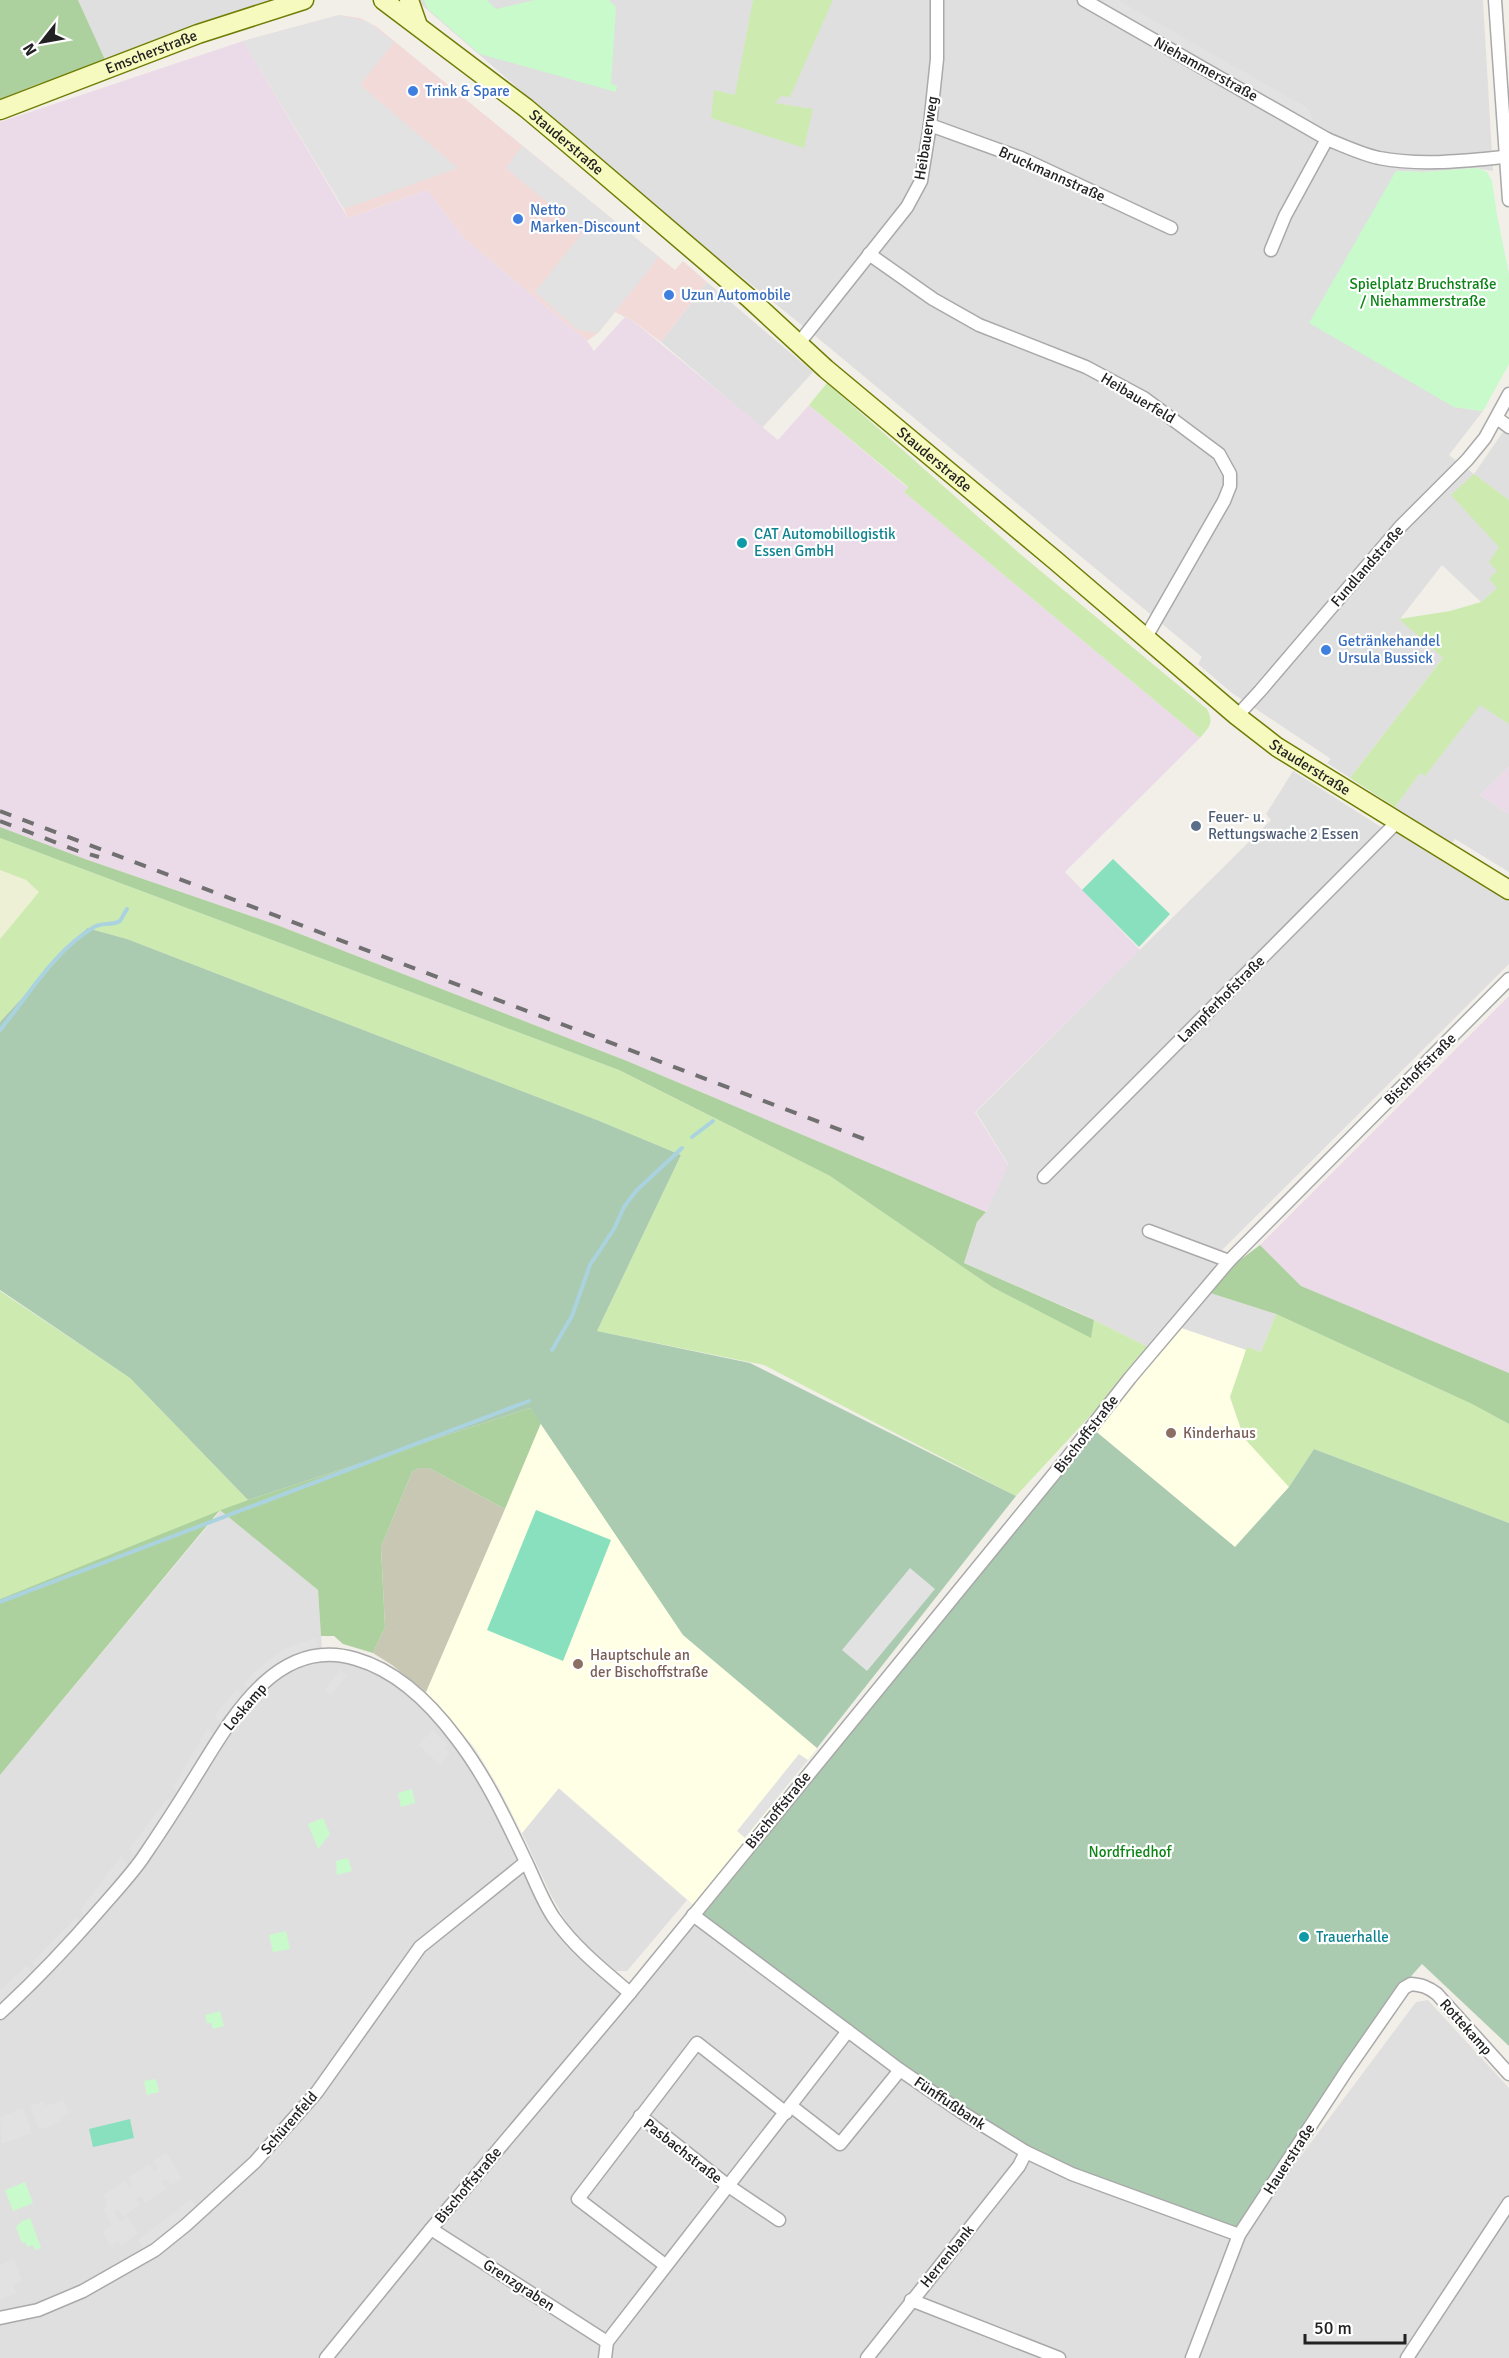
<svg xmlns="http://www.w3.org/2000/svg" width="1509" height="2358" font-family="Signika,sans-serif">
<style>
.residential{fill:#e0dfdf}
.commercial{fill:#f2dad9}
.industrial{fill:#ebdbe8}
.education{fill:#ffffe5}
.construction{fill:#c7c7b4}
.farmland{fill:#eef0d5}
.grass{fill:#cdebb0}
.forest{fill:#add19e}
.cemetery{fill:#aacbaf}
.park{fill:#c8facc}
.pitch{fill:#88e0be}
.parking{fill:#e2e2e2}
.lines{fill:none;stroke-linecap:round;stroke-linejoin:round}
.stream{stroke:#aad3df;stroke-width:4}
.street-casing{stroke:#a9a9a9;stroke-width:15}
.secondary-casing{stroke:#707d05;stroke-width:21}
.street{stroke:#fff;stroke-width:12}
.secondary{stroke:#f7fabf;stroke-width:18}
.rail{stroke:#707070;stroke-width:4;stroke-dasharray:12 12;stroke-linecap:butt}
.shop-dot{fill:#3f7fe0;stroke:#fff;stroke-width:2}
.culture-dot{fill:#0f9aa8;stroke:#fff;stroke-width:2}
.service-dot{fill:#5c6f8a;stroke:#fff;stroke-width:2}
.education-dot{fill:#8d6e63;stroke:#fff;stroke-width:2}
.labels{text-anchor:middle;stroke-width:4.5;stroke-linejoin:round;paint-order:stroke}
.street-label{font-size:15px;fill:#222;stroke:#fff}
.shop-label{font-size:15px;fill:#366cbe;stroke:#fff;text-anchor:start}
.park-label{font-size:15px;fill:#0c8416;stroke:#fff}
.culture-label{font-size:15px;fill:#0d838f;stroke:#fff;text-anchor:start}
.service-label{font-size:15px;fill:#4e5e75;stroke:#fff;text-anchor:start}
.education-label{font-size:15px;fill:#785e54;stroke:#fff;text-anchor:start}
</style>
<rect width="100%" height="100%" fill="#f2efe9"/>
<g class="residential">
<polygon points="78,0 297,0 107,64"/>
<polygon points="416,0 1483,0 1493,171 1475,168 1424,172 1396,171 1454,407 1483,411 1449,455 1474,474 1509,423 1509,500 1474,475 1500,547 1497,588 1481,602 1442,565 1400,619 1443,658 1350,778 1327,763 1331,759 1232,693 1198,664 1202,657 819,339 660,211"/>
<polygon points="707,282 813,372 762,428 661,342"/>
<polygon points="1480,704 1509,724 1509,767 1480,795 1509,814 1509,872 1455,839 1452,843 1395,807 1420,772 1425,775"/>
<polygon points="1293,771 1381,827 1400,833 1509,902 1509,964 1223,1249 1204,1291 1276,1314 1261,1352 1247,1348 1246,1350 1175,1326 1152,1349 1084,1315 964,1263 977,1222 986,1212 1008,1164 976,1112 1271,820 1266,814"/>
<polygon points="221,1510 318,1590 322,1649 287,1663 259,1684 131,1867 0,2011 0,1775"/>
<polygon points="329,1655 398,1679 468,1758 551,1917 630,1997 695,1918 1241,2236 1416,2002 1428,2000 1509,2088 1509,2358 0,2358 0,2015 84,1931 251,1698 290,1667"/>
<polygon points="558,1788 687,1900 627,1971 616,1971 587,1946 568,1925 551,1895 522,1833"/>
</g>
<polygon class="commercial" points="339,15 360,18 377,27 675,270 683,261 707,282 661,342 633,321 615,312 598,333 587,341 465,239 427,190 348,218 344,209 243,41"/>
<g class="industrial">
<polygon points="243,41 348,218 427,190 465,239 587,341 594,351 625,317 633,321 778,440 809,405 908,488 904,492 1200,738 1065,872 1140,950 975,1112 1008,1165 986,1212 627,1061 277,925 85,859 0,827 0,122"/>
<polygon points="1509,767 1509,814 1480,795"/>
<polygon points="1509,996 1509,1373 1301,1286 1260,1245"/>
</g>
<g class="education">
<polygon points="1175,1326 1246,1350 1230,1397 1244,1438 1289,1487 1235,1547 1093,1429"/>
<polygon points="541,1423 683,1635 817,1748 695,1906 559,1788 522,1833 498,1786 475,1748 426,1692"/>
</g>
<polygon class="construction" points="419,1468 429,1468 505,1509 426,1692 392,1665 373,1653 385,1627 381,1547 412,1472"/>
<polygon class="farmland" points="0,870 26,880 39,892 0,941"/>
<g class="grass">
<polygon points="753,0 833,0 790,97 781,96 775,103 813,109 804,148 711,118 714,90 735,95"/>
<path d="M827,383L1019,553L1207,709C1214,723 1210,726 1200,738L904,492L908,487L809,405Z"/>
<polygon points="1474,474 1509,500 1509,724 1480,705 1425,776 1420,773 1395,807 1350,778 1443,658 1399,619 1450,611 1481,602 1497,588 1489,579 1497,571 1489,562 1499,547 1451,495"/>
<polygon points="0,838 619,1070 830,1176 992,1287 1091,1337 1094,1320 1152,1349 1016,1496 764,1365 597,1331 681,1155 597,1120 127,939 87,928 0,1022 0,939 39,892 26,880 0,870"/>
<polygon points="0,1291 130,1378 248,1500 0,1599"/>
<polygon points="1276,1314 1472,1404 1509,1424 1509,1523 1314,1449 1289,1487 1244,1438 1230,1397 1247,1347 1261,1352"/>
</g>
<g class="forest">
<polygon points="0,0 78,0 107,64 38,84 0,99"/>
<polygon points="0,827 85,859 277,925 627,1061 986,1212 977,1222 964,1263 1094,1320 1091,1338 992,1287 830,1176 619,1070 0,838"/>
<polygon points="1260,1245 1301,1286 1509,1373 1509,1424 1472,1404 1276,1314 1204,1291 1212,1281"/>
<polygon points="530,1408 541,1423 505,1509 429,1468 419,1468 412,1472 381,1547 385,1627 373,1653 343,1644 334,1636 321,1636 318,1590 220,1510 0,1775 0,1599 221,1510 248,1500"/>
</g>
<g class="cemetery">
<polygon points="87,928 127,939 597,1120 681,1155 597,1331 750,1363 1016,1496 817,1748 683,1635 530,1408 248,1500 130,1378 0,1290 0,1022"/>
<polygon points="1093,1429 1235,1547 1289,1487 1314,1449 1509,1523 1509,2046 1422,1964 1388,2002 1239,2234 1075,2173 964,2111 698,1915"/>
</g>
<g class="park">
<polygon points="424,0 487,0 496,9 535,0 609,0 616,7 611,84 617,86 616,92 480,54 428,9"/>
<polygon points="1475,168 1481,169 1487,172 1492,181 1497,215 1509,274 1509,364 1483,411 1454,407 1309,323 1396,171 1424,172"/>
<polygon points="412,1789 415,1803 401,1807 398,1793"/>
<polygon points="323,1818 330,1834 318,1849 308,1824"/>
<polygon points="348,1858 352,1871 337,1875 336,1861"/>
<polygon points="286,1931 290,1949 273,1952 269,1935"/>
<polygon points="220,2011 224,2026 213,2029 211,2023 207,2023 205,2015"/>
<polygon points="156,2079 159,2092 147,2095 144,2081"/>
<polygon points="25,2182 33,2203 13,2211 5,2190"/>
<polygon points="30,2218 41,2248 35,2250 33,2245 27,2247 25,2242 22,2243 16,2227 22,2221"/>
</g>
<g class="pitch">
<polygon points="1113,859 1170,914 1139,947 1082,890"/>
<polygon points="536,1510 611,1540 563,1661 487,1630"/>
<polygon points="130,2119 134,2138 93,2147 89,2129"/>
</g>
<g class="parking">
<polygon points="1106,0 1118,0 1306,107 1310,112 1313,122 1101,4"/>
<polygon points="339,15 368,22 394,42 360,85 458,168 344,209 243,41"/>
<polygon points="522,146 659,257 598,333 578,330 535,292 583,232 506,168"/>
<polygon points="910,1568 935,1589 867,1671 842,1650"/>
<polygon points="316,1638 317,1647 297,1654 249,1689 243,1684 255,1671 285,1648"/>
<polygon points="340,1670 347,1675 331,1695 325,1690"/>
<polygon points="237,1689 242,1695 219,1722 215,1715"/>
<polygon points="208,1727 213,1734 178,1794 173,1787"/>
<polygon points="432,1730 448,1744 445,1748 450,1753 440,1765 418,1745"/>
<polygon points="799,1754 808,1760 745,1838 737,1831"/>
<polygon points="168,1797 172,1804 134,1855 129,1849"/>
<polygon points="121,1856 127,1865 85,1917 80,1910"/>
<polygon points="76,1917 82,1924 36,1970 32,1962"/>
<polygon points="27,1965 32,1975 0,2004 0,1990"/>
<polygon points="64,2100 69,2114 59,2118 60,2122 39,2130 30,2106 44,2101 46,2106"/>
<polygon points="23,2108 32,2133 2,2144 0,2117"/>
<polygon points="166,2152 182,2178 170,2186 166,2179 162,2181 166,2189 145,2203 140,2196 136,2198 140,2205 123,2217 118,2210 114,2212 120,2221 127,2216 138,2233 121,2246 118,2241 110,2246 102,2232 111,2225 104,2210 107,2202 103,2195 124,2181 129,2188 133,2186 128,2178 150,2164 154,2171 158,2169 154,2161"/>
<polygon points="191,2199 197,2208 144,2249 138,2240"/>
<polygon points="14,2259 22,2281 13,2285 16,2293 0,2300 0,2265"/>
</g>
<g class="lines">
<g class="stream">
<path d="M0,1030C29,995 54,951 94,927C102,922 112,926 120,921L127,909"/>
<polyline points="692,1137 713,1121"/>
<polyline points="552,1350 572,1316 590,1265 614,1229 624,1207 636,1191 682,1148"/>
<polyline points="0,1602 529,1401"/>
</g>
<g class="street-casing">
<g id="street">
<path d="M1084,0L1327,139C1344,146 1361,154 1379,158C1421,166 1463,161 1504,157"/>
<polyline points="1495,0 1509,200"/>
<polyline points="930,125 1021,158 1171,228"/>
<polyline points="1271,250 1285,216 1327,139"/>
<polyline points="869,254 933,299 979,325 1086,367 1144,398 1219,454 1230,474 1230,486 1224,501 1146,637"/>
<polyline points="799,343 907,207 921,181 930,125 937,59 937,0"/>
<polyline points="1497,418 1509,427"/>
<polyline points="1237,716 1260,691 1401,526 1467,460 1485,438 1509,394"/>
<polyline points="1044,1177 1398,821"/>
<polyline points="1149,1231 1229,1261"/>
<polyline points="693,1915 900,2070 963,2113 1026,2152 1072,2174 1239,2235"/>
<path d="M0,2013C36,1980 69,1945 101,1908C115,1892 129,1877 142,1859C159,1834 176,1808 192,1782C228,1725 274,1634 356,1659C398,1671 431,1704 457,1739C487,1778 507,1822 528,1866C536,1883 543,1902 554,1918C574,1947 603,1970 630,1993"/>
<polyline points="791,2106 840,2144 900,2070"/>
<polyline points="640,2116 727,2185 779,2220"/>
<polyline points="431,2229 607,2342"/>
<polyline points="665,2265 578,2199 697,2043 786,2113"/>
<polyline points="911,2300 1059,2358"/>
<polyline points="0,2318 38,2310 83,2291 155,2250 186,2225 255,2162 317,2092 420,1947 526,1862"/>
<polyline points="326,2358 431,2229 630,1993 1063,1463 1130,1378 1229,1261 1509,979"/>
<polyline points="605,2358 607,2342 848,2031"/>
<polyline points="867,2358 1019,2166 1026,2152"/>
<path d="M1192,2358L1239,2235L1347,2070L1404,1988L1411,1984C1422,1985 1428,1987 1437,1994L1509,2074"/>
<polyline points="1407,2358 1509,2203"/>
</g>
</g>
<g class="secondary-casing">
<g id="secondary">
<path id="s1" d="M383,0L526,108L570,145L749,298L826,369L1056,561L1237,716L1277,747L1509,890"/>
<polyline points="409,0 418,26"/>
<path id="s2" d="M0,110L198,34L304,0"/>
</g>
</g>
<use href="#street" class="street"/>
<use href="#secondary" class="secondary"/>
<g class="rail">
<polyline points="0,811 872,1142"/>
<polyline points="0,821 78,851 99,857"/>
</g>
</g>
<g class="shop-dot">
<circle cx="413" cy="91" r="6"/>
<circle cx="518" cy="219" r="6"/>
<circle cx="669" cy="295" r="6"/>
<circle cx="1326" cy="650" r="6"/>
</g>
<g class="culture-dot">
<circle cx="742" cy="543" r="6"/>
<circle cx="1304" cy="1937" r="6"/>
</g>
<circle class="service-dot" cx="1196" cy="826" r="6"/>
<g class="education-dot">
<circle cx="1171" cy="1433" r="6"/>
<circle cx="578" cy="1664" r="6"/>
</g>
<g class="labels">
<g class="street-label">
<text dy="5" stroke="none"><textPath href="#s2" startOffset="162">Emscherstraße</textPath></text>
<text transform="translate(1206 69) rotate(29)" y="5">Niehammerstraße</text>
<text transform="translate(926 138) rotate(-81)" y="5">Heibauerweg</text>
<text dy="5" stroke="none"><textPath href="#s1" startOffset="232">Stauderstraße</textPath></text>
<text transform="translate(1052 174) rotate(24)" y="5">Bruckmannstraße</text>
<text transform="translate(1138 398) rotate(31)" y="5">Heibauerfeld</text>
<text dy="5" stroke="none"><textPath href="#s1" startOffset="718">Stauderstraße</textPath></text>
<text transform="translate(1367 566) rotate(-49)" y="5">Fundlandstraße</text>
<text dy="5" stroke="none"><textPath href="#s1" startOffset="1204">Stauderstraße</textPath></text>
<text transform="translate(1221 999) rotate(-45)" y="5">Lampferhofstraße</text>
<text transform="translate(1420 1069) rotate(-45)" y="5">Bischoffstraße</text>
<text transform="translate(1086 1434) rotate(-52)" y="5">Bischoffstraße</text>
<text transform="translate(245 1707) rotate(-49)" y="5">Loskamp</text>
<text transform="translate(778 1810) rotate(-51)" y="5">Bischoffstraße</text>
<text transform="translate(1466 2027) rotate(48)" y="5">Rottekamp</text>
<text transform="translate(950 2103) rotate(34)" y="5">Fünffußbank</text>
<text transform="translate(289 2123) rotate(-49)" y="5">Schürenfeld</text>
<text transform="translate(683 2151) rotate(38)" y="5">Pasbachstraße</text>
<text transform="translate(1289 2159) rotate(-57)" y="5">Hauerstraße</text>
<text transform="translate(468 2185) rotate(-50)" y="5">Bischoffstraße</text>
<text transform="translate(947 2256) rotate(-51)" y="5">Herrenbank</text>
<text transform="translate(519 2285) rotate(33)" y="5">Grenzgraben</text>
</g>
<g class="shop-label">
<text x="425" y="96">Trink &amp; Spare</text>
<text x="530" y="215">Netto<tspan x="530" dy="17">Marken-Discount</tspan></text>
<text x="681" y="300">Uzun Automobile</text>
<text x="1338" y="646">Getränkehandel<tspan x="1338" dy="17">Ursula Bussick</tspan></text>
</g>
<g class="park-label">
<text x="1423" y="289">Spielplatz Bruchstraße<tspan x="1423" dy="17">/ Niehammerstraße</tspan></text>
<text x="1130" y="1857">Nordfriedhof</text>
</g>
<g class="culture-label">
<text x="754" y="539">CAT Automobillogistik<tspan x="754" dy="17">Essen GmbH</tspan></text>
<text x="1316" y="1942">Trauerhalle</text>
</g>
<g class="service-label">
<text x="1208" y="822">Feuer- u.<tspan x="1208" dy="17">Rettungswache 2 Essen</tspan></text>
</g>
<g class="education-label">
<text x="1183" y="1438">Kinderhaus</text>
<text x="590" y="1660">Hauptschule an<tspan x="590" dy="17">der Bischoffstraße</tspan></text>
</g>
</g>
<g transform="translate(42 42) rotate(239)" stroke="#ffffff" stroke-width="4.5" paint-order="stroke">
<path d="M0-4.5L10 22L0 15L-10 22Z" fill="#222222"/>
<text y="-9" font-size="16" font-weight="bold" text-anchor="middle" fill="#222222">N</text>
</g>
<path d="M1305 2334v9h100v-9" fill="none" stroke="#222222" stroke-width="3"/>
<text x="1314" y="2334" font-size="18" fill="#222222" stroke="#ffffff" stroke-width="4.5" paint-order="stroke">50 m</text>
</svg>
